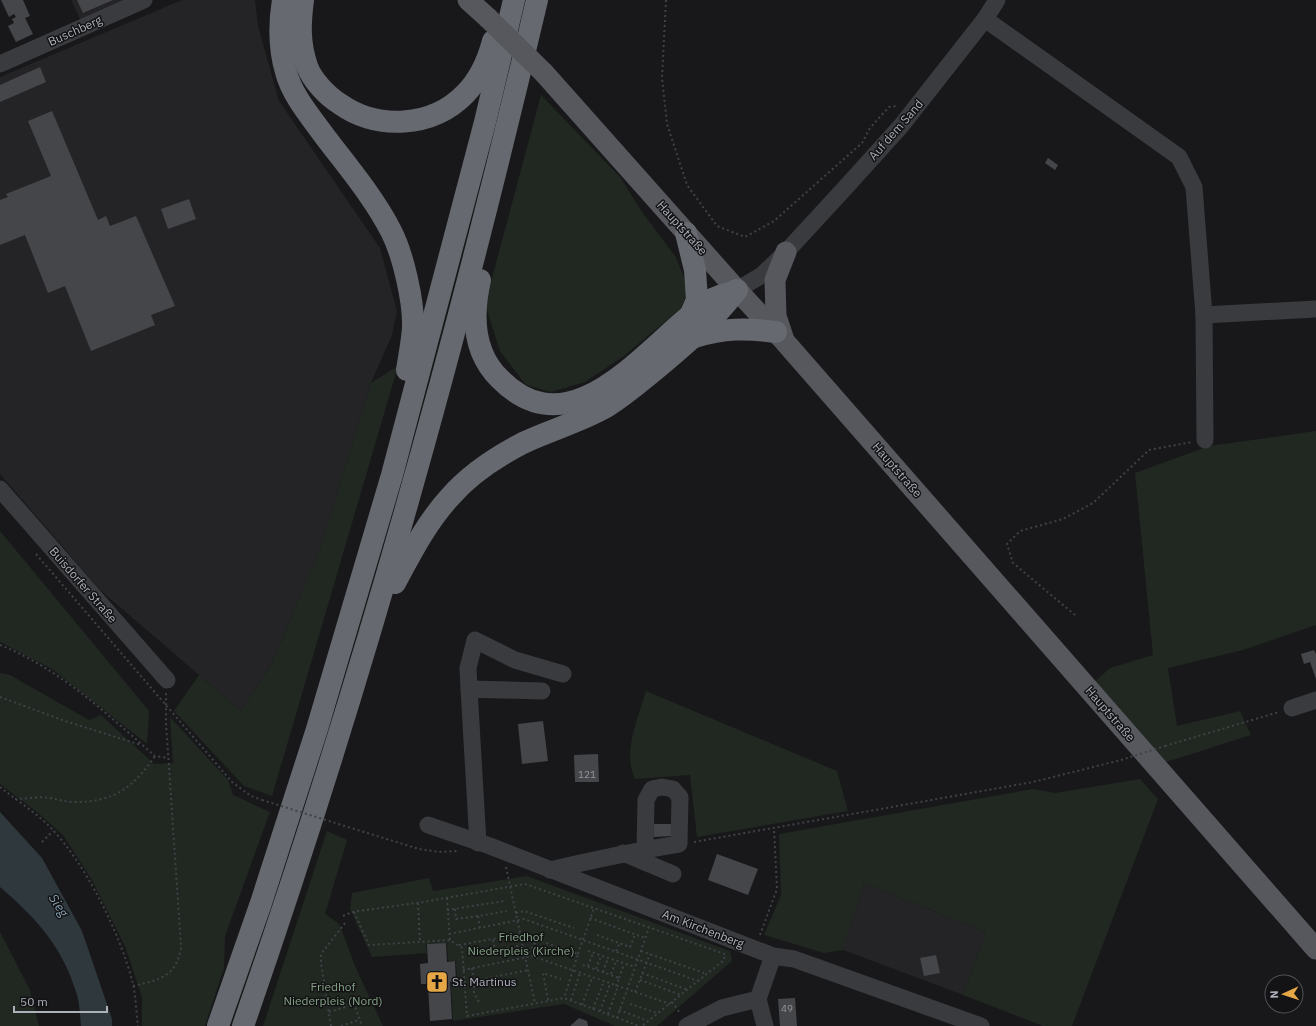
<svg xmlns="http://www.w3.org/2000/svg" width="1316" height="1026" font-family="'IBM Plex Sans',sans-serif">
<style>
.built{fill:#242427}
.green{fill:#202821}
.water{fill:#2f383d}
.building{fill:#45464a}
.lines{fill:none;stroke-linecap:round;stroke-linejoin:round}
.path{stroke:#3f4246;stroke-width:2;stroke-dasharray:2 3;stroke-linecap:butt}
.minor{stroke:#393b3f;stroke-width:17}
.major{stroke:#56585e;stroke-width:21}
.highway{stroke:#66696f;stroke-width:22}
.path-bridge{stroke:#3f4246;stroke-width:2;stroke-dasharray:2 3;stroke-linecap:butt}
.major-bridge{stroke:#56585e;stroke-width:21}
.labels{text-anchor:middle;stroke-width:3;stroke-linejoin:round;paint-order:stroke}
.number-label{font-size:10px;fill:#92969d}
.street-label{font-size:12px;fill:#abb0b9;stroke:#131315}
.park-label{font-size:12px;fill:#84a284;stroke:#131315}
.poi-label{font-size:12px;fill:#abb0b9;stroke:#131315;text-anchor:start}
.water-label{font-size:13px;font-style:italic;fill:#859fb1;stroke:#131315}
</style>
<rect width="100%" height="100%" fill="#18181a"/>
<g class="built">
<polygon points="71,0 133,0 81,21"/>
<polygon points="182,0 255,0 258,26 279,101 380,248 397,311 392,335 371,383 320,549 272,663 241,711 100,590 0,474 0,77"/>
<polygon points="864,883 986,932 963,995 843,950"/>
</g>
<g class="green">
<polygon points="541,95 620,177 642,212 675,256 684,277 687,295 680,309 624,356 585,382 551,392 526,385 500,351 485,304"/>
<polygon points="398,366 272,796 244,786 174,711 199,675 241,711 272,663 320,549 371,383"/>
<polygon points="1316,431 1316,625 1243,650 1168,668 1177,726 1240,711 1251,735 1157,765 1089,687 1110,668 1153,655 1135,473 1209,446"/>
<polygon points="0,531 149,711 147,744 52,669 0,642"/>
<polygon points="0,673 10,675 89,720 101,715 154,764 173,763 170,717 228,780 233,795 270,812 225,936 224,968 205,1026 142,1026 142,997 125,946 92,880 63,835 38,813 0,784"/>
<path d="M646,691L837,771L848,811L697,837L690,775L635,779C622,753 638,718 646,691Z"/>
<polygon points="1140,779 1158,799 1072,1026 1043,1026 963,995 986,932 864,883 843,950 824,953 764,935 781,895 779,834 1033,789 1055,793"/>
<polygon points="327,831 347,840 325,914 338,923 341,928 355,966 383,1026 263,1026"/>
<polygon points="527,876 730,951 732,961 657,1026 615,1026 564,1004 453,1021 451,983 457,982 456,961 448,961 447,943 426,944 427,953 372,957 350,909 352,893 429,878 433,891"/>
<polygon points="0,932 30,990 39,1026 0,1026"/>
</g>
<path class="water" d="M0,812L42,858L82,931L112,1019V1026H81C80,1016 80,1005 77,995C63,947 37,919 0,887Z"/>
<g class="building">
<polygon points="1,0 23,0 30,16 25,18 33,34 16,42 8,26 14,23 12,19 16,17 14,14 9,17"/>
<polygon points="77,0 113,0 83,13"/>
<polygon points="40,67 46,82 0,102 0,85"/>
<polygon points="52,111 98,220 106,216 110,226 136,216 175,306 151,315 155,325 91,351 65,286 48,293 25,235 0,245 0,200 8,197 6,194 51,176 28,121"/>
<polygon points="1048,158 1058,165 1055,170 1045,163"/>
<polygon points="189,199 196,219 168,229 161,209"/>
<polygon points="1314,650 1316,654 1316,679 1310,662 1304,664 1301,654"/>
<polygon points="543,721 548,761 522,764 518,724"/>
<polygon points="598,754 599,782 575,782 574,755"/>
<polygon points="654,824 672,824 672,836 654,837"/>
<polygon points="717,854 758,869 748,895 708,880"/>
<polygon points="446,943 447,962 455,961 456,982 450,982 452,1019 430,1021 428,984 421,984 420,964 428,963 427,944"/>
<polygon points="936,955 940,973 924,976 920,958"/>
<polygon points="795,998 797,1026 780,1026 778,999"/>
<polygon points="579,1018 587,1021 588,1026 570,1026"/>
</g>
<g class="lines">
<g class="path">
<polyline points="666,0 662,78 667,124 687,185 717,226 745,237 774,221 862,143 870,128 889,107 898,106"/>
<polyline points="36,554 232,782 251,796 262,800"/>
<polyline points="1075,615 1013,563 1007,544 1020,531 1063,519 1093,503 1149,450 1192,442"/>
<path d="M0,645C59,668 108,715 155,756L168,758"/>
<polyline points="0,697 65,721 141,745"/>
<polyline points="1165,746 1279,712"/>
<path d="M0,787C16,800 35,812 50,827C86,864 120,933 133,984C136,997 136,1012 138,1026"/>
<path d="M15,799C26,799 39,796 49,798C58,799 65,802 74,802C114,802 133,788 155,756"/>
<polyline points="348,827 419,849 439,852 457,851"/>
<polyline points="42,842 53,831"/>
<polyline points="694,842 1033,782 1121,760"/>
<polyline points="506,867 535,1003"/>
<polyline points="447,898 450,940"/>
<polyline points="418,903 420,941"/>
<polyline points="455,909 456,919 478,916"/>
<polyline points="447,910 504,901"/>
<polyline points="354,912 369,945 450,940 462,948 467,1016 564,998 639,1026"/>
<polyline points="516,913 524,911 574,928"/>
<polyline points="343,916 352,912 423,902 525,884 725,954 724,960 642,1026"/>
<polyline points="590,918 645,938"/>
<polyline points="480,928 478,916 507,911"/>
<polyline points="449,934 524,919 698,981"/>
<polyline points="597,935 630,947 635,935"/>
<polyline points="760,935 777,889 774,829"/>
<polyline points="493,940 495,950"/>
<polyline points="459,945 521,934"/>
<polyline points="588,951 635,967"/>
<polyline points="616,951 620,943"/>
<polyline points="641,951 707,974"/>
<polyline points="477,954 523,945"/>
<polyline points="578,954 594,908"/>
<polyline points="526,957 537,940 578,954 564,998"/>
<polyline points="583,965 619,978 616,986"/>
<polyline points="588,966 593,953"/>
<polyline points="472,968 474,981 528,970"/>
<polyline points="596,969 601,956"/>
<polyline points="463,970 532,956 670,1004"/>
<polyline points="603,972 608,958"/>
<polyline points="642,973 688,990"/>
<polyline points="611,974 616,961"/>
<polyline points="619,978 624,964"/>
<polyline points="640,980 681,995"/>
<polyline points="474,981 474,993 479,1002"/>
<path d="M133,986C160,980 177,976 181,947L166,723V693"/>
<polyline points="635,992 650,954"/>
<polyline points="548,1000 543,973 561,979"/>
<polyline points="571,1000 580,973"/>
<polyline points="672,1002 680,1013"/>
<polyline points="630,1004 657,1013"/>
<polyline points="582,1005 592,978"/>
<polyline points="593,1009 604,981"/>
<polyline points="619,1010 648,1021"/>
<polyline points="600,1011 610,984"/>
<polyline points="329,1012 354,1004 362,1026"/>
<polyline points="608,1014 618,986"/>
<polyline points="617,1018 649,928"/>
<polyline points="331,1026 321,963 321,954 345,923"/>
<polyline points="341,1026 359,1020"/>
</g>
<g class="minor">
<polyline points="985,19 1179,157 1194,187 1204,315 1316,309"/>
<polyline points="0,64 144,0"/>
<polyline points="737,290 762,275 786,252 845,188 901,126 985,19 997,0"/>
<polyline points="1204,315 1205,440"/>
<polyline points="0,489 167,680"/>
<polyline points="469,689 468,668 475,640 515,660 563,674"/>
<polyline points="1292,708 1316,700"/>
<polyline points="428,825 490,846 773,956 794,959 981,1026"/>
<polyline points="478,843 469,689 542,691"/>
<polyline points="623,853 673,874"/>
<path d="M550,870C593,860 636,851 679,844L680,797L673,789L662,787L652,789L646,800L645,849"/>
<polyline points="687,1026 722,1008 758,999"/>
<polyline points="765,1026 758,999 773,956"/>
</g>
<g class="major">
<polyline points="468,0 488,18"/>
<polyline points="544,73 737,290 785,342 1316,949"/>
<polyline points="783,337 776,316 775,280 786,252"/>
</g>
<g class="highway">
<path d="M283,0C279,24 279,48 286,72C292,95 310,116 323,134C347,166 373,196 391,231C403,254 414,302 413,328C412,342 409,357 407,370"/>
<path d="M303,0C300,23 299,43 307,66C312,80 327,96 340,104C377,130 432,128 465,94C479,80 488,60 493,41"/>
<polyline points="686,233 695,270 697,300 690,316"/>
<path d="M480,280C472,315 473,353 500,379C575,455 651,339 710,300C717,296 727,294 735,291"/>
<path d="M695,337C724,328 746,328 776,332"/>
<path d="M395,583C411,553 427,522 450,497C469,475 498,456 523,443C550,430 580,422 606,407C624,396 639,383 655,370C685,345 713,321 737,290"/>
<polyline points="218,1026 261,903 317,729 392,475 485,122 514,0"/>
<path d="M243,1026C360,690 456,347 537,0"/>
</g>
<g class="path-bridge">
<polyline points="1121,760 1165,746"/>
<polyline points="262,800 348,827"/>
</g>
<polyline class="major-bridge" points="488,18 544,73"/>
</g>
<defs>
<g id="church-square" transform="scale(1.15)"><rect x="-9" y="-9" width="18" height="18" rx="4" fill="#e5a645" stroke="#131315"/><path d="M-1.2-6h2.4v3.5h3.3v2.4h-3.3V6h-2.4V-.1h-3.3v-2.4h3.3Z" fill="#111"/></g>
</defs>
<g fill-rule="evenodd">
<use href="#church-square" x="437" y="982"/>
</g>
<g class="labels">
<g class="number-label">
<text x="587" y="778">121</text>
<text x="787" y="1012">49</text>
</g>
<g class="street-label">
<text transform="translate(75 31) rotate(-24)" y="4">Buschberg</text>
<text transform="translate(896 130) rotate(-49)" y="4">Auf dem Sand</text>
<text transform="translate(682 228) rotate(48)" y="4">Hauptstraße</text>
<text transform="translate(897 470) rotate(49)" y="4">Hauptstraße</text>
<text transform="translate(83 585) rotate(49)" y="4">Buisdorfer Straße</text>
<text transform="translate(1110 714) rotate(49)" y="4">Hauptstraße</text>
<text transform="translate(703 929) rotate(21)" y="4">Am Kirchenberg</text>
</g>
<g class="park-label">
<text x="521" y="941">Friedhof<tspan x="521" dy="14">Niederpleis (Kirche)</tspan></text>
<text x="333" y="991">Friedhof<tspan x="333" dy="14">Niederpleis (Nord)</tspan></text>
</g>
<g class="poi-label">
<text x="452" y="986">St. Martinus</text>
</g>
<g class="water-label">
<text transform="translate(59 905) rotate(58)" y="5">Sieg</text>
</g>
</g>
<g transform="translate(1284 994) rotate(267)"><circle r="19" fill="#131315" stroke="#505257"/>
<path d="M0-3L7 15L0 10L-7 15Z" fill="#e5a645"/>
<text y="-6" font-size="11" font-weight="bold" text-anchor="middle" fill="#abb0b9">N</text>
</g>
<path d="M14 1006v6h93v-6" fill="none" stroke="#abb0b9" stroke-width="2"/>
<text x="20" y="1006" font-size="12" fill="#abb0b9" stroke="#131315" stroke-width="3" paint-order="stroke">50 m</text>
</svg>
